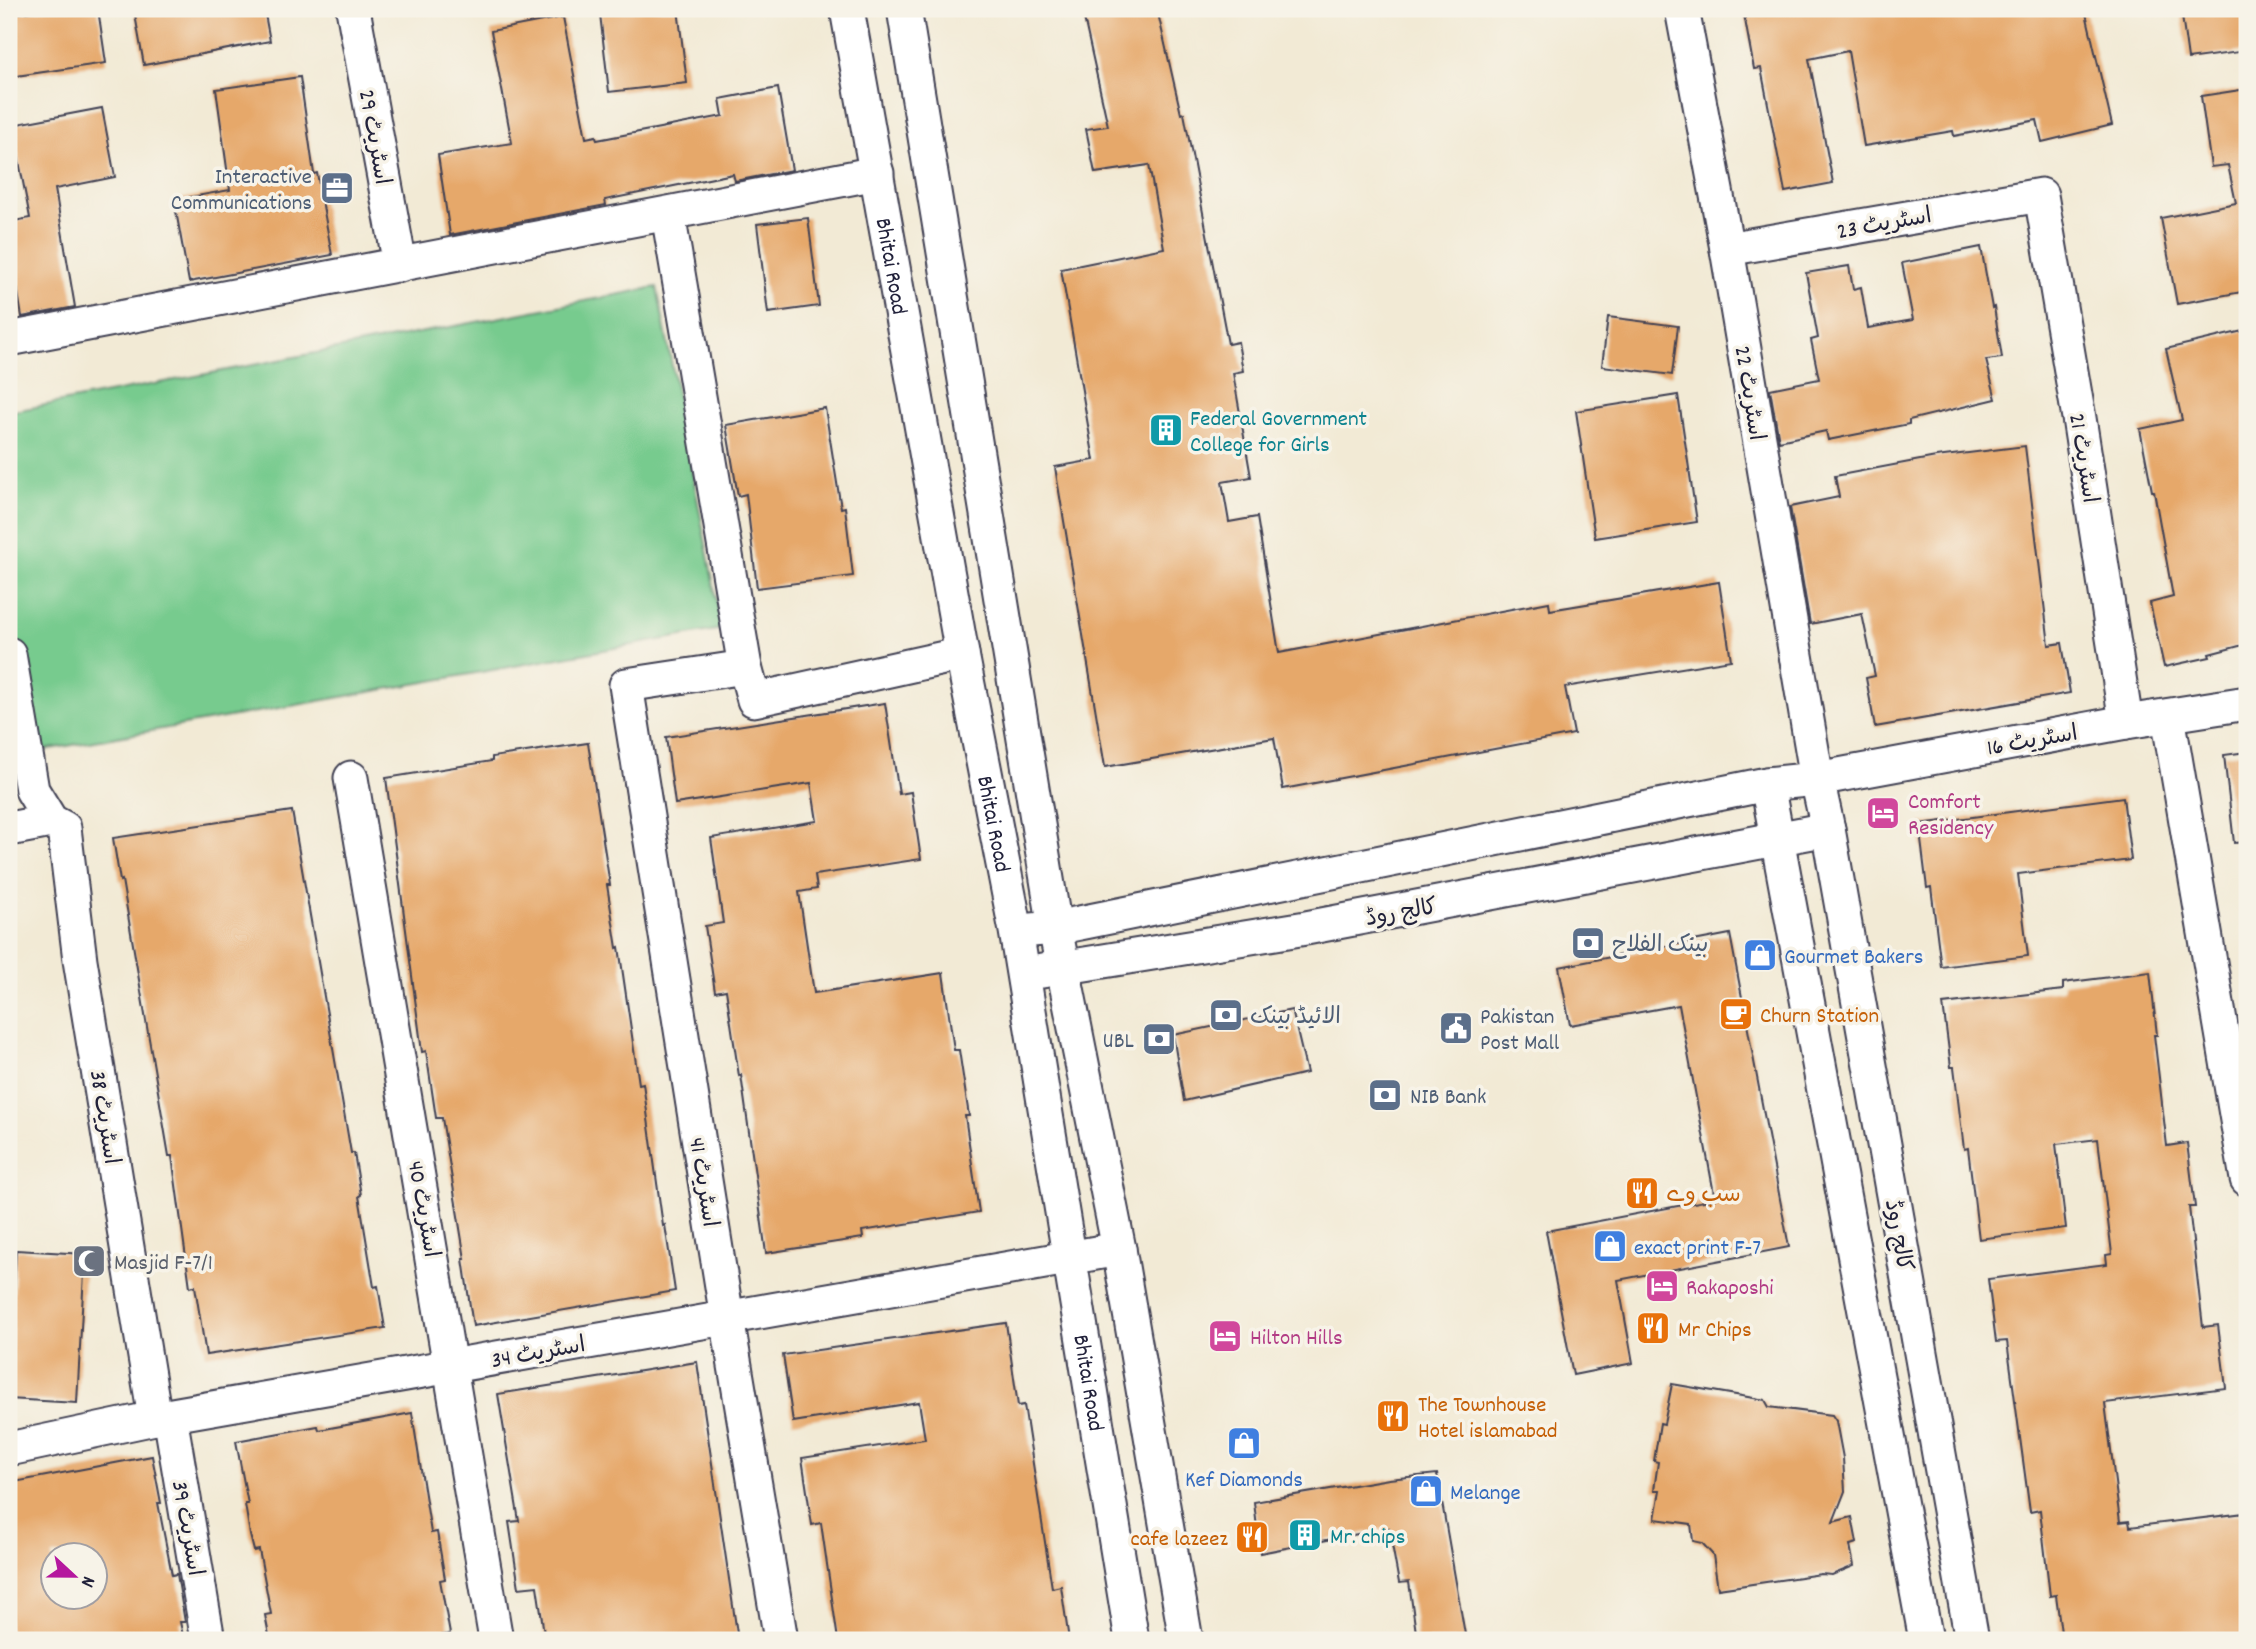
<svg xmlns="http://www.w3.org/2000/svg" width="2256" height="1649" font-family="Dekko,'Playpen Sans Arabic',sans-serif">
<style>
.green{fill:#77cb8e;stroke:#4c7664;stroke-width:2}
.building{fill:#e6a86a;fill-rule:evenodd}
.lines{fill:none;stroke-linecap:round;stroke-linejoin:round}
.minor-casing{stroke:#414052;stroke-width:37}
.minor{stroke:#fff;stroke-width:33}
.labels{text-anchor:middle;stroke-width:7;stroke-linejoin:round;paint-order:stroke}
.street-label{font-size:23px;fill:#22223b;stroke:#f7f3e8}
.service-label{font-size:23px;fill:#4e5e75;stroke:#f7f3e8;text-anchor:start}
.culture-label{font-size:23px;fill:#0d838f;stroke:#f7f3e8;text-anchor:start}
.hotel-label{font-size:23px;fill:#b23c85;stroke:#f7f3e8;text-anchor:start}
.shop-label{font-size:23px;fill:#366cbe;stroke:#f7f3e8;text-anchor:start}
.food-label{font-size:23px;fill:#c56008;stroke:#f7f3e8;text-anchor:start}
.worship-label{font-size:23px;fill:#5b616d;stroke:#f7f3e8;text-anchor:start}
</style>
<rect width="100%" height="100%" fill="#f7f3e8"/>
<filter id="ink" filterUnits="userSpaceOnUse"><feTurbulence type="fractalNoise" baseFrequency=".0143" numOctaves="2"/><feDisplacementMap in="SourceGraphic" scale="14" xChannelSelector="R" yChannelSelector="G"/><feConvolveMatrix kernelMatrix="1 2 1 2 8 2 1 2 1" color-interpolation-filters="sRGB"/></filter>
<filter id="wash" filterUnits="userSpaceOnUse"><feTurbulence type="fractalNoise" baseFrequency=".00686" numOctaves="4" result="noise"/><feDisplacementMap in="SourceGraphic" scale="28" xChannelSelector="R" yChannelSelector="G"/><feGaussianBlur stdDeviation="1.57" result="paint"/><feColorMatrix in="noise" values="0 0 0 0 0 0 0 0 0 0 0 0 0 0 0 0 0 1.4 0 .05"/><feComposite in="paint" operator="in"/></filter>
<g filter="url(#wash)">
<rect width="100%" height="100%" fill="#f2ead5"/>
<polygon class="green" points="657,287 722,629 33,752 9,601 9,412"/>
<g id="blocks">
<g class="building">
<polygon points="47,9 98,9 106,63 9,77 9,14"/>
<polygon points="134,9 264,9 270,41 144,65"/>
<polygon points="645,9 678,9 687,83 609,92 600,14"/>
<polygon points="1082,9 1157,9 1181,114 1184,113 1228,344 1238,342 1243,371 1233,373 1251,477 1222,482 1229,522 1257,517 1279,653 1549,602 1550,610 1719,582 1731,660 1565,687 1574,734 1283,789 1274,738 1105,767 1055,467 1094,460 1061,269 1164,248 1149,165 1095,173 1086,129 1108,126"/>
<polygon points="1743,9 2085,9 2112,125 2042,142 2037,120 1954,136 1953,131 1864,146 1848,51 1809,59 1833,183 1785,192 1761,68 1754,69"/>
<polygon points="2181,9 2247,9 2247,51 2188,59"/>
<polygon points="563,17 586,138 596,136 597,140 723,116 720,99 778,88 792,170 735,181 733,174 605,200 606,205 450,235 438,155 512,143 491,31"/>
<polygon points="300,77 314,174 317,173 332,255 189,282 174,200 230,190 216,89"/>
<polygon points="2247,89 2247,291 2177,304 2161,218 2236,203 2228,165 2211,167 2201,96"/>
<polygon points="102,108 115,177 55,189 75,307 22,317 9,237 9,222 30,218 12,125"/>
<polygon points="808,218 819,306 768,313 757,224"/>
<polygon points="1981,247 1992,308 1994,307 2002,358 1986,360 1996,399 1909,420 1909,424 1828,440 1826,431 1779,441 1770,389 1819,379 1811,340 1818,338 1806,273 1849,266 1853,289 1861,287 1868,328 1913,320 1902,263"/>
<polygon points="1608,317 1678,326 1672,375 1602,366"/>
<polygon points="2247,330 2247,508 2240,509 2247,550 2247,644 2209,654 2210,657 2164,667 2150,603 2173,597 2154,491 2152,491 2140,429 2182,420 2166,349"/>
<polygon points="1678,395 1697,522 1595,538 1576,411"/>
<polygon points="825,408 841,508 845,507 853,576 757,588 746,494 738,496 726,425"/>
<polygon points="2025,446 2049,645 2062,643 2070,693 1875,727 1866,678 1875,676 1862,614 1810,624 1790,507 1839,497 1835,476 1936,457"/>
<polygon points="885,703 899,794 911,792 921,859 815,875 817,889 799,892 814,993 943,973 954,1050 959,1050 969,1116 965,1116 979,1212 862,1231 863,1238 766,1253 741,1075 739,1076 726,990 715,992 705,926 723,923 711,838 817,821 811,783 675,804 666,737"/>
<polygon points="588,743 610,885 607,885 617,948 619,947 639,1084 643,1083 663,1226 665,1225 675,1291 473,1326 463,1259 465,1259 442,1118 436,1118 426,1051 422,1052 386,778 492,761 492,757"/>
<polygon points="2247,752 2247,842 2234,843 2224,755"/>
<polygon points="2123,797 2131,860 2018,874 2028,956 1941,967 1931,887 1927,888 1919,824"/>
<polygon points="292,811 351,1153 354,1153 361,1195 359,1196 374,1287 378,1286 385,1328 206,1355 195,1286 190,1287 172,1156 169,1156 122,880 120,881 113,838"/>
<polygon points="1730,934 1789,1247 1618,1280 1633,1363 1573,1375 1546,1231 1715,1199 1679,1005 1570,1025 1559,967"/>
<polygon points="2150,972 2157,1035 2154,1035 2167,1146 2187,1143 2195,1207 2189,1207 2203,1327 2218,1325 2226,1388 2105,1403 2120,1522 2129,1521 2130,1527 2245,1513 2247,1640 2062,1640 2056,1595 2050,1596 2040,1510 2030,1512 2007,1341 1996,1342 1988,1279 2107,1264 2106,1255 2112,1254 2098,1139 2056,1144 2066,1228 1979,1239 1968,1148 1964,1149 1954,1067 1951,1067 1943,1004 2063,990 2063,983"/>
<polygon points="1292,1010 1307,1073 1184,1101 1173,1035"/>
<polygon points="16,1250 85,1254 77,1403 9,1399"/>
<polygon points="1006,1323 1018,1406 1024,1405 1052,1588 1061,1586 1069,1640 838,1640 821,1523 812,1525 802,1458 925,1439 919,1402 793,1422 783,1355"/>
<polygon points="697,1362 738,1640 545,1640 537,1586 519,1588 509,1522 519,1521 498,1394"/>
<polygon points="1672,1384 1765,1400 1769,1407 1832,1415 1836,1421 1843,1458 1845,1491 1833,1522 1852,1517 1857,1543 1850,1545 1854,1566 1832,1575 1821,1574 1718,1589 1713,1555 1702,1543 1693,1541 1691,1524 1655,1519 1660,1490 1654,1490 1658,1462 1654,1461 1660,1423 1664,1424"/>
<polygon points="412,1413 431,1533 437,1532 445,1579 440,1580 450,1634 416,1640 270,1640 265,1615 271,1614 259,1550 254,1551 250,1535 245,1504 248,1504 236,1441 318,1426 319,1430"/>
<path d="M152,1456L161,1503H158L172,1575L177,1574L185,1622H180L184,1640H11L9,1628V1483ZM52,1555H94L96,1597H52Z"/>
<polygon points="1437,1474 1466,1640 1417,1640 1409,1582 1399,1583 1389,1528 1260,1553 1254,1502 1389,1479"/>
</g>
</g>
</g>
<g filter="url(#ink)">
<use href="#blocks" fill-opacity="0" stroke="#414052" stroke-width="2"/>
<g class="lines">
<g class="minor-casing">
<g id="minor">
<polyline points="353,9 400,265"/>
<path id="s1" d="M847,9L962,654L1016,931L1132,1640"/>
<polyline points="904,9 1055,928 1119,1249 1186,1640"/>
<polyline points="1682,9 1727,249 1817,779 1828,829 1972,1640"/>
<polyline points="668,214 745,667 754,700 962,654"/>
<polyline points="1727,249 2041,195 2079,418 2126,722"/>
<polyline points="9,339 877,173"/>
<polyline points="9,654 32,790 51,821 64,828 80,960 155,1418"/>
<polyline points="745,667 626,685 727,1318 781,1640"/>
<polyline points="2168,716 2247,1179"/>
<polyline points="351,778 496,1640"/>
<polyline points="1767,784 1926,1640"/>
<polyline points="9,829 51,821"/>
<polyline points="1032,930 1055,928 1767,784 1817,779 2126,722 2247,703"/>
<polyline points="1042,971 1306,928 1828,829"/>
<polyline points="170,1416 208,1640"/>
<polyline points="9,1449 155,1418 1119,1249"/>
</g>
</g>
<use href="#minor" class="minor"/>
</g>
</g>
<defs>
<g id="office-square" transform="scale(1.75)"><rect x="-9" y="-9" width="18" height="18" rx="4" fill="#5c6f8a" stroke="#f7f3e8"/><path d="M-6-3h4V-5.5h4V-3h4V5H-6ZM-1-4.5V-3h2v-1.5ZM-6 0V1H6V0Z" fill="#fff"/></g>
<g id="building-square" transform="scale(1.75)"><rect x="-9" y="-9" width="18" height="18" rx="4" fill="#0f9aa8" stroke="#f7f3e8"/><path d="M-4-6H4V6H1V3H-1V6H-4ZM-2.5-4.3h1.7v1.8h-1.7ZM.8-4.3h1.7v1.8H.8ZM-2.5-1h1.7V.8h-1.7ZM.8-1h1.7V.8H.8Z" fill="#fff"/></g>
<g id="hotel-square" transform="scale(1.75)"><rect x="-9" y="-9" width="18" height="18" rx="4" fill="#d1479c" stroke="#f7f3e8"/><path d="M-6-4.5h1.5V1H6V5H4.5V3h-9V5H-6ZM-4 0a1.8 1.8 0 1 1 3.6 0ZM.5 0V-2.5h3Q6-2.5 6 0Z" fill="#fff"/></g>
<g id="bank-square" transform="scale(1.75)"><rect x="-9" y="-9" width="18" height="18" rx="4" fill="#5c6f8a" stroke="#f7f3e8"/><path d="M-6-4H6V4H-6ZM0-2.3a2.3 2.3 0 1 0 0 4.6a2.3 2.3 0 1 0 0-4.6Z" fill="#fff"/></g>
<g id="shop-square" transform="scale(1.75)"><rect x="-9" y="-9" width="18" height="18" rx="4" fill="#3f7fe0" stroke="#f7f3e8"/><path d="M-5-2.5h2.3a2.7 3.5 0 0 1 5.4 0H5L5.5 6h-11ZM-1.5-2.5h3a1.5 2.3 0 0 0-3 0Z" fill="#fff"/></g>
<g id="cafe-square" transform="scale(1.75)"><rect x="-9" y="-9" width="18" height="18" rx="4" fill="#e8710a" stroke="#f7f3e8"/><path d="M-5.5-4.5H6V0H3Q3 3.5 0 3.5H-2.5Q-5.5 3.5-5.5 0ZM3-3.2v2h1.7v-2ZM-6 4.5H4V6H-6Z" fill="#fff"/></g>
<g id="civic-square" transform="scale(1.75)"><rect x="-9" y="-9" width="18" height="18" rx="4" fill="#5c6f8a" stroke="#f7f3e8"/><path d="M-.6-6.5H3V-4.5H.6V-3L4-1V1h2V6H-6V1h2V-1L-.6-3ZM-1.2 2.5V6h2.4V2.5Z" fill="#fff"/></g>
<g id="restaurant-square" transform="scale(1.75)"><rect x="-9" y="-9" width="18" height="18" rx="4" fill="#e8710a" stroke="#f7f3e8"/><path d="M-5-6h1v4h1v-4h1v4h1v-4h1v5L-1.5 .5V6h-2V.5L-5-1ZM5-6V6H3V1.5H1.5Q1.5-4 5-6Z" fill="#fff"/></g>
<g id="mosque-square" transform="scale(1.75)"><rect x="-9" y="-9" width="18" height="18" rx="4" fill="#6b7280" stroke="#f7f3e8"/><path d="M3.5-4.9A6 6 0 1 0 3.5 4.9A5 5 0 1 1 3.5-4.9Z" fill="#fff"/></g>
</defs>
<g fill-rule="evenodd">
<use href="#office-square" x="337" y="188"/>
<use href="#building-square" x="1166" y="430"/>
<use href="#hotel-square" x="1883" y="813"/>
<use href="#bank-square" x="1588" y="943"/>
<use href="#shop-square" x="1760" y="955"/>
<use href="#cafe-square" x="1736" y="1014"/>
<use href="#bank-square" x="1226" y="1015"/>
<use href="#civic-square" x="1456" y="1028"/>
<use href="#bank-square" x="1159" y="1039"/>
<use href="#bank-square" x="1385" y="1095"/>
<use href="#restaurant-square" x="1642" y="1193"/>
<use href="#shop-square" x="1610" y="1246"/>
<use href="#mosque-square" x="89" y="1261"/>
<use href="#hotel-square" x="1662" y="1286"/>
<use href="#restaurant-square" x="1653" y="1328"/>
<use href="#hotel-square" x="1225" y="1336"/>
<use href="#restaurant-square" x="1393" y="1416"/>
<use href="#shop-square" x="1244" y="1443"/>
<use href="#shop-square" x="1426" y="1491"/>
<use href="#building-square" x="1305" y="1535"/>
<use href="#restaurant-square" x="1252" y="1537"/>
</g>
<g class="labels">
<g class="street-label">
<text transform="translate(376 137) rotate(80)" y="8">اسٹریٹ 29</text>
<text transform="translate(1884 222) rotate(-10)" y="8">اسٹریٹ 23</text>
<text dy="8" stroke="none"><textPath href="#s1" startOffset="261">Bhitai Road</textPath></text>
<text transform="translate(1751 393) rotate(81)" y="8">اسٹریٹ 22</text>
<text transform="translate(2085 458) rotate(81)" y="8">اسٹریٹ 21</text>
<text transform="translate(2032 739) rotate(-10)" y="8">اسٹریٹ 16</text>
<text dy="8" stroke="none"><textPath href="#s1" startOffset="828">Bhitai Road</textPath></text>
<text transform="translate(1401 911) rotate(-10)" y="8">کالج روڈ</text>
<text transform="translate(106 1117) rotate(81)" y="8">اسٹریٹ 38</text>
<text transform="translate(705 1182) rotate(81)" y="8">اسٹریٹ 41</text>
<text transform="translate(425 1209) rotate(80)" y="8">اسٹریٹ 40</text>
<text transform="translate(1900 1235) rotate(80)" y="8">کالج روڈ</text>
<text transform="translate(538 1351) rotate(-10)" y="8">اسٹریٹ 34</text>
<text dy="8" stroke="none"><textPath href="#s1" startOffset="1395">Bhitai Road</textPath></text>
<text transform="translate(189 1528) rotate(80)" y="8">اسٹریٹ 39</text>
</g>
<g class="service-label">
<text x="312" y="183" text-anchor="end">Interactive<tspan x="312" dy="26">Communications</tspan></text>
<text x="1612" y="951">بینک الفلاح</text>
<text x="1250" y="1023">الائیڈ بینک</text>
<text x="1480" y="1023">Pakistan<tspan x="1480" dy="26">Post Mall</tspan></text>
<text x="1134" y="1047" text-anchor="end">UBL</text>
<text x="1410" y="1103">NIB Bank</text>
</g>
<g class="culture-label">
<text x="1190" y="425">Federal Government<tspan x="1190" dy="26">College for Girls</tspan></text>
<text x="1330" y="1543">Mr. chips</text>
</g>
<g class="hotel-label">
<text x="1908" y="808">Comfort<tspan x="1908" dy="26">Residency</tspan></text>
<text x="1686" y="1294">Rakaposhi</text>
<text x="1250" y="1344">Hilton Hills</text>
</g>
<g class="shop-label">
<text x="1784" y="963">Gourmet Bakers</text>
<text x="1634" y="1254">exact print F-7</text>
<text x="1244" y="1486" text-anchor="middle">Kef Diamonds</text>
<text x="1450" y="1499">Melange</text>
</g>
<g class="food-label">
<text x="1760" y="1022">Churn Station</text>
<text x="1666" y="1201">سب وے</text>
<text x="1678" y="1336">Mr Chips</text>
<text x="1418" y="1411">The Townhouse<tspan x="1418" dy="26">Hotel islamabad</tspan></text>
<text x="1228" y="1545" text-anchor="end">cafe lazeez</text>
</g>
<g class="worship-label">
<text x="114" y="1269">Masjid F-7/1</text>
</g>
</g>
<rect width="2256" height="1649" fill="none" stroke="#f7f3e8" stroke-width="35"/>
<g transform="translate(74 1576) rotate(112)"><circle r="33" fill="#f7f3e8" stroke="#a29fa3" stroke-width="2"/>
<path d="M0-5L12 26L0 18L-12 26Z" fill="#b5179e"/>
<text y="-10" font-size="19" font-weight="bold" text-anchor="middle" fill="#22223b">N</text>
</g>
</svg>
